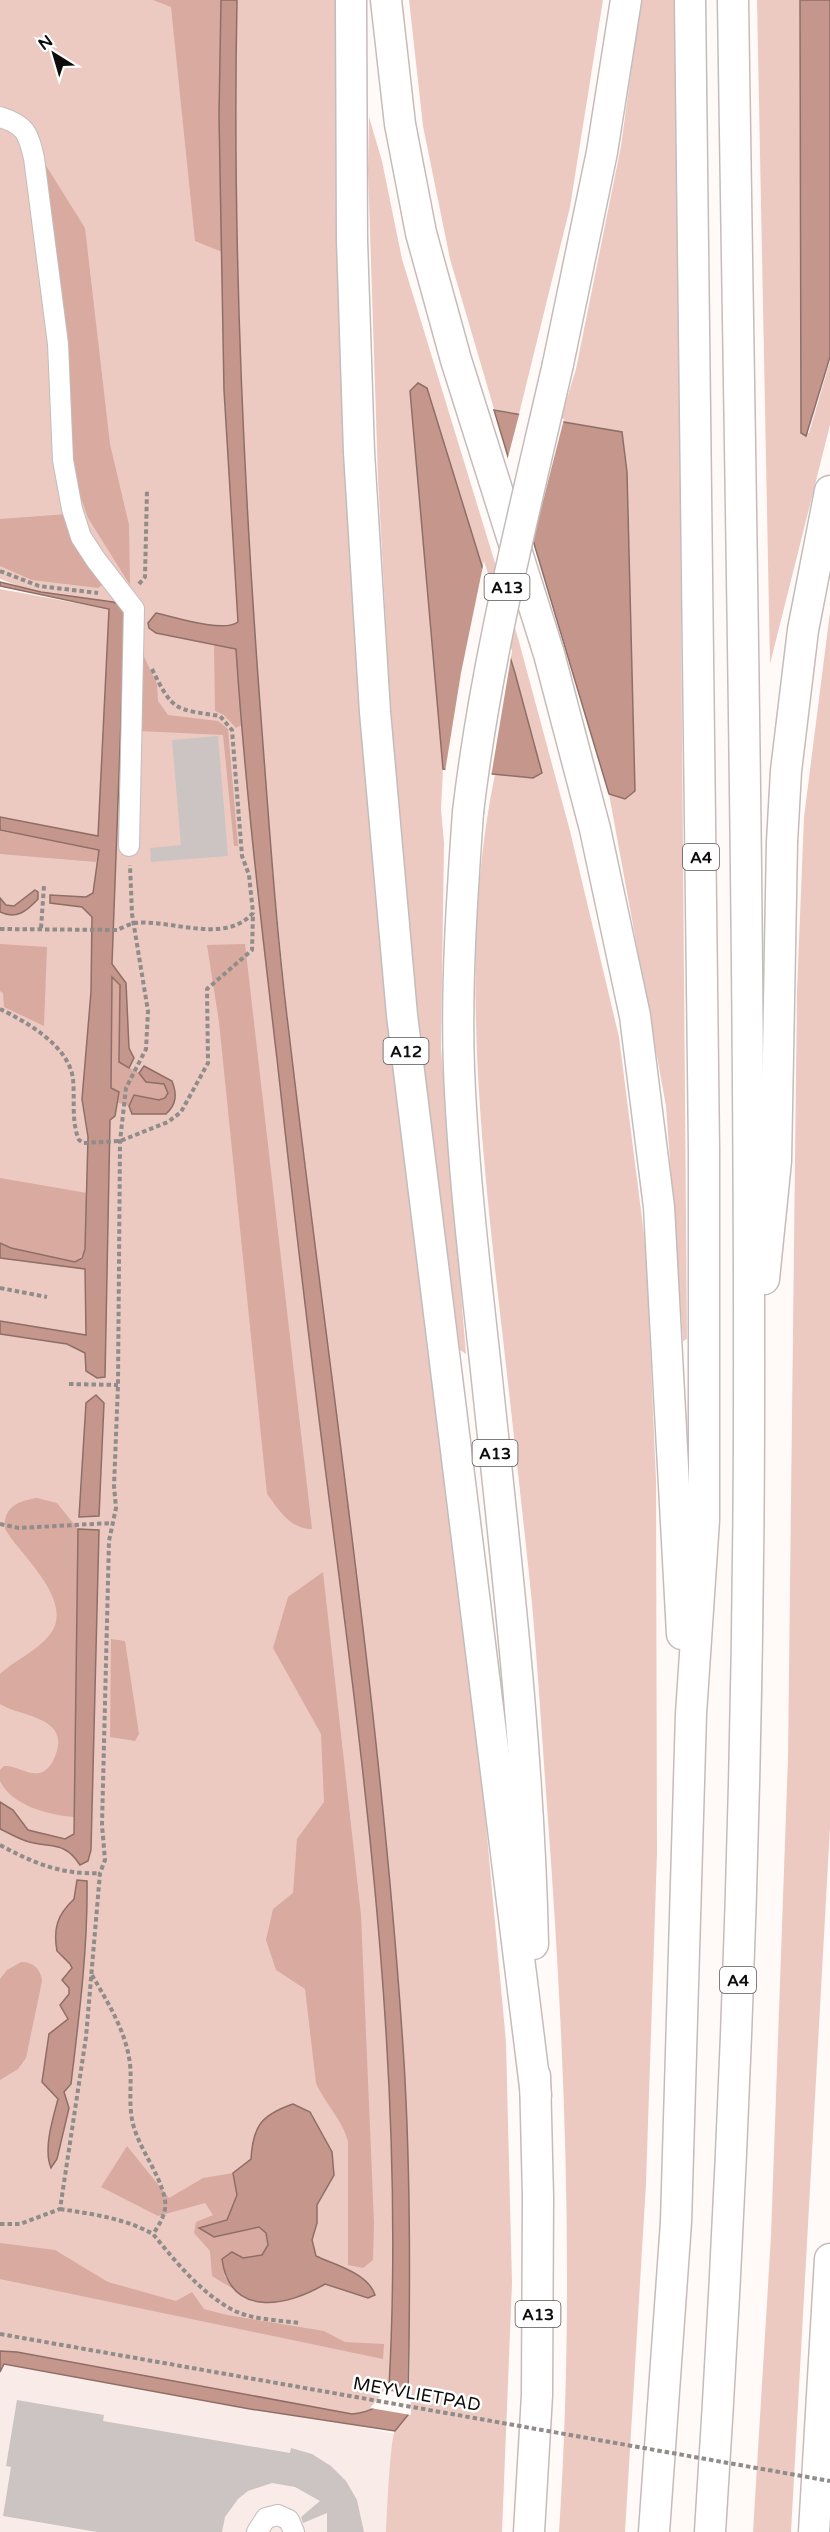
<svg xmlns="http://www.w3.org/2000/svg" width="830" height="2532" font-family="'Varela Round',sans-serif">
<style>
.built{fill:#f9ebe8}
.green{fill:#eccac2}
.forest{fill:#d9aa9f}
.water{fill:#c5978c;stroke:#8e6e66;stroke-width:1.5}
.pier{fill:#fffaf8}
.building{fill:#ccc4c2}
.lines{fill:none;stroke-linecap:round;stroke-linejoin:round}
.minor-casing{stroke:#c4bcbb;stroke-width:22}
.highway-casing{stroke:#c4bcbb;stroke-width:33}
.path{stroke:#8f8c8a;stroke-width:4;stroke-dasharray:4.5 3;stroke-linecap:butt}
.minor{stroke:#fff;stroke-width:20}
.highway{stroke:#fff;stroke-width:30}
.highway-bridge-casing{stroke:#c4bcbb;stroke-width:33;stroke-linecap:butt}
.path-bridge{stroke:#8f8c8a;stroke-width:4;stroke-dasharray:4.5 3;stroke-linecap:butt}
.highway-bridge{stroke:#fff;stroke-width:30}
.labels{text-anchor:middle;stroke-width:5;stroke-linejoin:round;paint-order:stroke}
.shield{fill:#fff;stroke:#575655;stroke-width:1.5}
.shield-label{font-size:16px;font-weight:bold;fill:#0f0d0c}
.street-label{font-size:18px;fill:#0f0d0c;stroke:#fff}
</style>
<rect width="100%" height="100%" fill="#fffaf8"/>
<polygon class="built" points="0,2351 404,2436 392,2532 0,2532"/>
<g class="green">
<path d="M0,0H229L234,395L265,864L325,1386L399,2097L401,2365L391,2364C389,2395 386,2410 352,2414L0,2351V1325L94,1341L95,1269L0,1250V824L109,845L119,610L29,590L0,579Z"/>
<path d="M237,0H337L336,201L346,487L359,697L380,927L479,1748L506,2042L512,2283L502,2532H386C387,2515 390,2440 395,2430C399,2423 406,2418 408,2410C412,2381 409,2349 409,2320C409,2239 406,2158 402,2077C384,1723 324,1374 288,1022C252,683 231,341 237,0Z"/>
<polygon points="409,0 603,0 570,207 519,414 494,409 450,259 423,126"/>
<polygon points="641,0 676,0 687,1339 683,1341 666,1106 609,794 625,799 622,432 560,421 576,369 621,146"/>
<polygon points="757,0 800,0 801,433 809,433 830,361 830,425 770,664"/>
<path d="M369,117L382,161L402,259L518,638L570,831L619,1037L646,1250L656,1480L657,1853L646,2184L625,2532H559C575,2290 565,2048 547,1806C542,1739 538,1671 532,1603C520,1488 507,1374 494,1260C477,1100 462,933 495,774L533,778L542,773L515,673L427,389L418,383L410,391L443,769L441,809L444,843L441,1048L466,1354L460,1350L426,1087L396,809L378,479L368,170Z"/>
<polygon points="0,589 109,609 98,836 0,817"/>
<polygon points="830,612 830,1827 791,2532 753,2532 771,2236 788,1757 797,990 804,817"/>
<polygon points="12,1257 85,1269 86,1335 0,1321 0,1258"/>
</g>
<g class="forest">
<polygon points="153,0 221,0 219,115 222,252 195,241 171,7"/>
<polygon points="40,156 85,228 110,444 129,525 130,585 88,518 73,475"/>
<polygon points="68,514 106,582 98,588 32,580 0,566 0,519"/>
<polygon points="137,642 157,684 158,701 168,715 218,721 228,729 238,846 234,846 223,735 139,731"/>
<polygon points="214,644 236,648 242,725 236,728 224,715 215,711"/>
<polygon points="0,831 99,850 96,862 0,854"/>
<polygon points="0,944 47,947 44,1026 4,1007 3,993 0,991"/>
<path d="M245,944L312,1529C290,1529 279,1510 267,1494L219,1022L207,945Z"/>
<polygon points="112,977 120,984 119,1062 139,1073 146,1082 164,1084 168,1093 165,1099 159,1100 135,1095 129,1106 116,1102 118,1092 111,1088"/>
<path d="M0,1178L87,1193C86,1212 93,1251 75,1262L11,1248L0,1243Z"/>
<path d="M37,1498L57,1503L78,1529L74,1817C49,1815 12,1806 0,1781V1770L4,1766C16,1765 27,1775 39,1773C46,1772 50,1766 53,1761C75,1716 22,1718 0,1704V1674C15,1660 39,1650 51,1633C74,1600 21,1556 5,1529C3,1507 18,1501 37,1498Z"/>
<path d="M323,1572L361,1915L374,2223L373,2260L363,2268L348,2265V2142C343,2120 325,2104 316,2083L305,1989L276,1970L266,1940L273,1909L293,1893L297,1839L324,1802L321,1734L273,1648L288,1597Z"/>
<polygon points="111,1639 125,1641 139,1734 135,1741 110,1737"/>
<path d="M21,1962C33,1962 41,1969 42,1981L26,2058L18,2069L0,2080V1979L7,1970Z"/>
<polygon points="127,2146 169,2198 203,2178 233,2173 237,2195 227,2221 199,2228 214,2237 259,2227 266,2233 268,2245 262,2255 243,2258 224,2275 235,2290 212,2276 210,2251 194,2233 196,2222 213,2215 205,2203 158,2216 101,2187"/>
<polygon points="0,2243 55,2250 108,2282 176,2301 192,2292 204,2309 227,2315 324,2331 345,2342 384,2344 383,2359 0,2279"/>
</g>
<g class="water">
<path d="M221,0H237C232,240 243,479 261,718C269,823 276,929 289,1033C329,1376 382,1718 404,2062C411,2180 410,2298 408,2415L395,2431L250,2409L4,2364L0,2372V2351L17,2352L352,2414C371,2412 384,2406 389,2387C405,2096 369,1808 332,1521C312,1367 294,1213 277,1059C261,922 245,786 236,649L156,633L149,628L148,623L156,613C175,617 223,633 238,622L224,390L219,115Z"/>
<polygon points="800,0 830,0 830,357 806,436 801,433"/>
<polygon points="418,383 427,388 515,673 542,773 533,778 443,769 410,391"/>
<polygon points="494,410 622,432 627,472 635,791 625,799 609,794"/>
<polygon points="0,582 41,592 113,602 121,605 125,612 112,964 126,983 129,1048 134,1058 129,1068 119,1062 120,985 112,977 111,1088 119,1092 115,1116 110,1120 105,1377 97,1378 86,1371 85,1353 67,1344 0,1334 0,1321 86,1335 85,1269 0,1258 0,1243 11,1248 75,1262 82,1258 85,1249 88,1137 82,1099 91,992 92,917 82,907 50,903 50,895 86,897 93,893 99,850 0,830 0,817 98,836 109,609 0,586"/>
<path d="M35,890L38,892V899C27,911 16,920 0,912V898L6,905L14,906Z"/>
<path d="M144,1066L172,1081C177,1094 177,1104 166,1114H132L129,1106L134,1095L159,1100L165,1098L168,1093L164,1084L146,1082L139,1073Z"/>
<polygon points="96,1395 104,1403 99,1516 79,1517 86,1403"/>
<path d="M78,1529L99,1530L91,1850L88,1861L80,1865C64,1840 51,1849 26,1841C17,1838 9,1833 0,1829V1802L13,1810L28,1830L65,1839L74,1834Z"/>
<path d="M77,1880L87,1881C88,1949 79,2016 71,2084L64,2092L69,2108L57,2159L51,2168C43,2149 53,2118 58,2099L42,2082L49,2034L68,2019L60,2005L69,1994V1988L62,1980L72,1968L70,1964L57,1951C53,1929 57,1915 74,1899Z"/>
<path d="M293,2104L310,2112L332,2152L334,2175L317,2205V2223L312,2240L316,2256C335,2265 368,2273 375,2295L368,2298L325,2284C287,2307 230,2318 222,2259L232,2252L243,2258L262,2255L268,2245L266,2233L259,2227L214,2237L199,2228L227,2220L237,2195L233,2173L251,2159C253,2126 261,2115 293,2104Z"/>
</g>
<g class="pier">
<polygon points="520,411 564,419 532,544 507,461"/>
<polygon points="484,561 512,651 491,777 445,772 461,673"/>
<polygon points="385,2390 411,2395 411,2415 370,2408"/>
</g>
<g class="building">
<polygon points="218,736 228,856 151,862 150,848 181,845 172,740"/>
<polygon points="17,2400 104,2415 103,2421 290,2453 291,2448 312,2454 331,2466 346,2481 357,2500 364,2532 327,2532 327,2513 303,2523 301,2517 320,2501 295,2487 272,2483 248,2491 238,2499 225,2517 222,2532 97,2532 3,2516 11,2467 6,2466"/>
</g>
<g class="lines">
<g class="minor-casing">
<g id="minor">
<path d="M0,117C26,125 28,133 34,158L58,344L63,460L72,509L81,537L96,560L134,609L129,846"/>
<polyline points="257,2532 266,2518 278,2515 289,2520 294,2532"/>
</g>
</g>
<g class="highway-casing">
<g id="highway">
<polyline points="351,0 352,240 359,452 375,712 402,1015 536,2095"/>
<polyline points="386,0 400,124 421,233 456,360 549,654 595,829 635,1016 659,1207 682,1634"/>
<polyline points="558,364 602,152 626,0"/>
<path d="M468,812C462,898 456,983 459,1069C463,1169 475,1270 486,1370C506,1561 529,1752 533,1944"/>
<polyline points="764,1279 776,1161 782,842 786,771 803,630 830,491"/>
<polyline points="529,2532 537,2395 538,2197 535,2076"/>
<polyline points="654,2532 676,2222 691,1714 704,1520 704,1150 690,0"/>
<path d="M710,2532C734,2164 748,1794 749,1425C750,950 740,475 733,0"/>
<polyline points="814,2532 830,2259"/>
</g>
</g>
<g class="path">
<polyline points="0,571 39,586 98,593"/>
<polyline points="139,584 145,577 147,490"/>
<polyline points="41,928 44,886"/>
<path d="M0,929L117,930C122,928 129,924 135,923C172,919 224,945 253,913L249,875L242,856L232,730L220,716C175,709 173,712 152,669"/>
<path d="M0,1009C27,1022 69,1046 73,1079C75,1098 71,1122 79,1140L83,1143L120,1141L168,1122L181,1112L208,1063L207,989L252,950L253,914"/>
<polyline points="0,1288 47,1297"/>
<polyline points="69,1384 118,1385"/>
<polyline points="0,1524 19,1528 112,1523"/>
<path d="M0,1845C33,1863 62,1875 100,1873"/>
<path d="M92,1975C108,2003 126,2031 130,2064C132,2084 128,2104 133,2124C140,2151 160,2173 165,2200C167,2212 160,2224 153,2234"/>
<path d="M60,2209C92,2214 124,2218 153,2234C176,2262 199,2291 231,2309C251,2320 278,2320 300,2323"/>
<polyline points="0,2224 20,2224 60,2209 86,2037 100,1873 105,1860 102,1825 109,1541 116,1508 114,1486 118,1385 120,1141 126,1088 146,1049 148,1011 132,914 130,865"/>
</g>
<use href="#minor" class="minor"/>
<use href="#highway" class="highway"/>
<g class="highway-bridge-casing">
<path id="highway-bridge" d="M468,812C486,660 524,513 558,364"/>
</g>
<polyline class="path-bridge" points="0,2334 830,2481"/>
<use href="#highway-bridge" class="highway-bridge"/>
</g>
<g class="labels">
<g class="shield">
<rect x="484.5" y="574" width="45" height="26" rx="4.5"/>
<rect x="683" y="844" width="36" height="26" rx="4.5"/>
<rect x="383.5" y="1038" width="45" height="26" rx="4.5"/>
<rect x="472.5" y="1440" width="45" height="26" rx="4.5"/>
<rect x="720" y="1967" width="36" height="26" rx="4.5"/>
<rect x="515.5" y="2301" width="45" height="26" rx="4.5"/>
</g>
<g class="shield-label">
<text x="507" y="593">A13</text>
<text x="701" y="863">A4</text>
<text x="406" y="1057">A12</text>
<text x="495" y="1459">A13</text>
<text x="738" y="1986">A4</text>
<text x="538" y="2320">A13</text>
</g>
<g class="street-label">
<text transform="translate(417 2394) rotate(10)" y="6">MEYVLIETPAD</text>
</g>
</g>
<g transform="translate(54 54) rotate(323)" stroke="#ffffff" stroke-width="4.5" paint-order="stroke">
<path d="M0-4.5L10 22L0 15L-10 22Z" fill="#0f0d0c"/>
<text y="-9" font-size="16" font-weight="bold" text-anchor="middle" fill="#0f0d0c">N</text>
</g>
</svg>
